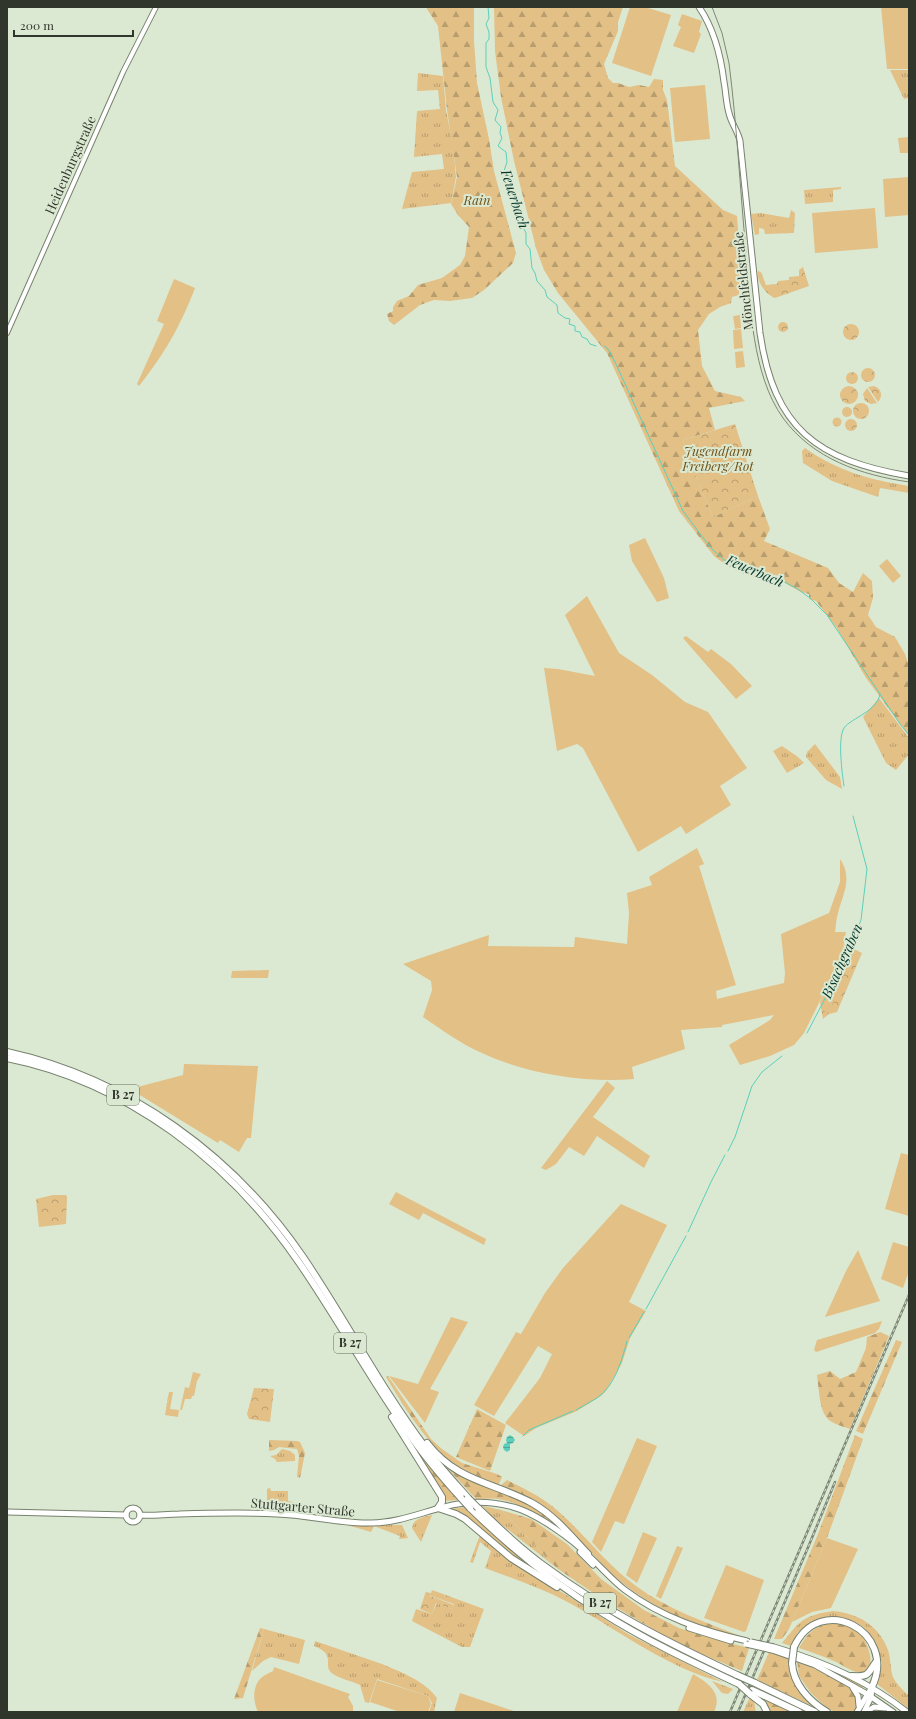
<svg xmlns="http://www.w3.org/2000/svg" width="916" height="1719" font-family="'Playfair Display',serif">
<style>
.grass{fill:url(#grass-tufts)}
.forest{fill:url(#forest-firs)}
.park{fill:url(#park-crowns)}
.garden{fill:#e2c086}
.water{fill:url(#water-rules)}
.lines{fill:none;stroke-linecap:round;stroke-linejoin:round}
.stream{stroke:#5bcfbb;stroke-width:1}
.minor-casing{stroke:#77826e;stroke-width:6}
.major-casing{stroke:#77826e;stroke-width:7}
.highway-casing{stroke:#77826e;stroke-width:8}
.minor{stroke:#fff;stroke-width:4}
.major{stroke:#fff;stroke-width:5}
.highway{stroke:#fff;stroke-width:6}
.tram{stroke:#7e8777;stroke-width:1}
.rail-casing{stroke:#7e8777;stroke-width:2.5}
.rail{stroke:#dce9d2;stroke-width:1;stroke-dasharray:3;stroke-linecap:butt}
.major-bridge-casing{stroke:#77826e;stroke-width:7;stroke-linecap:butt}
.highway-bridge-casing{stroke:#77826e;stroke-width:8;stroke-linecap:butt}
.major-bridge{stroke:#fff;stroke-width:5}
.highway-bridge{stroke:#fff;stroke-width:6}
.labels{text-anchor:middle;stroke-width:4;stroke-linejoin:round;paint-order:stroke}
.shield{fill:#dce9d2;stroke:#646c5e;stroke-width:1}
.shield-label{font-size:12px;font-weight:bold;fill:#31362d}
.street-label{font-size:13px;fill:#31362d;stroke:#dce9d2}
.park-label{font-size:13px;font-style:italic;fill:#6f5116;stroke:#dce9d2}
.water-label{font-size:14px;font-style:italic;fill:#00362e;stroke:#dce9d2}
</style>
<defs>
<pattern id="grass-tufts" width="24" height="20" patternUnits="userSpaceOnUse"><rect width="24" height="20" fill="#e2c086"/><path d="M3 7l-1-3M5 7V3M7 7l1-3M15 17l-1-3M17 17v-4M19 17l1-3" fill="none" stroke="#b89d6e"/></pattern>
<pattern id="forest-firs" width="22" height="20" patternUnits="userSpaceOnUse"><rect width="22" height="20" fill="#e2c086"/><path d="M5 1l3.5 6h-7zM16 11l3.5 6h-7z" fill="#b89d6e"/></pattern>
<pattern id="park-crowns" width="20" height="18" patternUnits="userSpaceOnUse"><rect width="20" height="18" fill="#e2c086"/><path d="M2 6a3 3 0 1 1 6 0M12 15a3 3 0 1 1 6 0" fill="none" stroke="#b89d6e"/></pattern>
<pattern id="water-rules" width="6" height="5" patternUnits="userSpaceOnUse"><rect width="6" height="5" fill="#5bcfbb"/><path d="M0 2.5h6" fill="none" stroke="#4ca998"/></pattern>
</defs>
<rect width="100%" height="100%" fill="#dce9d2"/>
<g class="grass">
<polygon points="890,70 909,70 909,98 904,99"/>
<polygon points="418,73 443,76 446,110 453,146 456,177 451,203 402,209 412,172 444,169 442,154 414,157 417,111 440,109 438,90 417,91"/>
<polygon points="841,187 841,189 833,190 833,202 805,204 804,190"/>
<polygon points="791,210 795,213 794,233 765,234 764,229 759,228 759,234 755,235 751,214 760,213 789,218"/>
<path d="M805,448C837,471 871,480 909,486V493L880,488L878,497L832,481L803,463L802,451Z"/>
<polygon points="879,698 909,738 909,754 896,770 886,763 863,717"/>
<polygon points="815,744 840,777 842,789 826,780 806,757 807,752"/>
<polygon points="782,746 798,757 804,763 787,773 773,751"/>
<polygon points="282,1449 290,1451 295,1455 295,1461 277,1462 275,1459 270,1456 276,1455"/>
<polygon points="270,1488 271,1491 288,1491 288,1501 293,1502 292,1506 267,1505 267,1489"/>
<polygon points="483,1506 501,1510 558,1569 492,1517"/>
<path d="M432,1515L421,1542L412,1528C414,1518 423,1517 432,1515Z"/>
<polygon points="347,1525 402,1525 408,1538 399,1539 400,1536 374,1526 371,1532"/>
<path d="M480,1535L552,1586L628,1634L723,1682C676,1672 621,1633 580,1609C550,1591 517,1580 485,1568L491,1551L480,1542L473,1563L470,1562Z"/>
<polygon points="432,1590 484,1609 470,1647 462,1647 412,1621 416,1609 432,1614 437,1603 453,1609 454,1604 425,1594 426,1592 431,1593"/>
<path d="M833,1611C857,1613 879,1625 888,1650C891,1659 890,1669 893,1677C896,1684 904,1691 909,1696V1709L877,1684L882,1663L875,1642L862,1626L848,1619L831,1617L815,1621L798,1632L791,1646L782,1643C801,1620 802,1616 833,1611Z"/>
<polygon points="264,1629 305,1640 299,1664 271,1657 263,1661 252,1671"/>
<path d="M315,1641L382,1664L380,1671L382,1664C401,1672 425,1681 437,1698L434,1712H429L432,1703L428,1696L377,1679L369,1703L365,1702L360,1685C352,1681 340,1679 333,1674C321,1666 338,1655 314,1646Z"/>
<polygon points="813,1663 864,1685 861,1689"/>
<polygon points="712,1681 733,1689 728,1694 722,1693"/>
<polygon points="750,1697 754,1701 756,1712 743,1712"/>
</g>
<g class="forest">
<polygon points="427,7 474,7 474,41 477,83 489,139 494,171 516,253 513,263 484,290 472,298 450,301 434,300 420,305 394,325 389,321 387,314 393,311 393,307 397,301 409,296 418,285 442,278 460,265 465,256 469,227 458,215 451,204 457,177 447,110 438,26 427,9"/>
<path d="M494,7H623L618,22V31L604,64L608,78L613,83H618L629,87L639,85L649,87L654,79L663,80V90L667,100L675,166L723,210L737,216L740,254L739,295L732,297L731,303L720,307L709,314L698,330L702,366L715,391L741,397L745,401L709,408L715,430L683,440L688,458L713,517L758,496L770,529L764,541L828,568L839,583L853,592L863,573L872,581L873,598L868,615L876,627L895,637L905,654L909,666V736L866,678L836,627L816,601L809,599V594C797,592 789,584 778,580C767,575 759,578 750,576C738,572 724,564 714,556L679,511L607,353L558,293L544,270L536,248L514,161L501,97L495,51Z"/>
<path d="M880,1332L889,1336L850,1429C843,1426 835,1425 829,1420C819,1412 819,1388 817,1375L830,1371L840,1379L856,1372L866,1348L867,1337Z"/>
<polygon points="896,1340 902,1342 863,1434 856,1431"/>
<path d="M388,1376L431,1439L442,1449L462,1463L497,1474L502,1477L498,1486C489,1483 479,1481 471,1476C432,1453 409,1415 386,1377Z"/>
<polygon points="477,1409 506,1425 490,1471 456,1457"/>
<polygon points="855,1435 863,1439 827,1538 789,1629 782,1639 774,1639 818,1534"/>
<polygon points="269,1440 297,1441 300,1442 305,1453 300,1478 297,1477 299,1456 297,1449 279,1447 274,1450 269,1451"/>
<polygon points="410,1440 458,1500 445,1501 445,1497"/>
<path d="M442,1462L464,1478L522,1500L539,1510L567,1534C547,1519 523,1503 498,1499C491,1498 483,1499 476,1499Z"/>
<path d="M507,1480C523,1488 538,1495 552,1506C582,1530 604,1563 636,1586C667,1609 705,1622 740,1636C693,1626 646,1606 611,1573C588,1551 568,1523 541,1505C529,1497 514,1492 500,1486Z"/>
<polygon points="465,1507 541,1574 521,1562 450,1509"/>
<polygon points="501,1510 531,1519 567,1544 601,1579 644,1610 679,1628 717,1640 749,1648 742,1671 699,1653 668,1638 602,1599 558,1569"/>
<path d="M825,1624C830,1624 836,1623 840,1624C848,1626 857,1630 862,1636C869,1645 880,1678 856,1672C849,1670 841,1664 834,1661C823,1656 811,1652 799,1648C806,1636 811,1629 825,1624Z"/>
<polygon points="260,1628 264,1629 243,1698 234,1699"/>
<polygon points="769,1652 789,1658 790,1674 802,1693 814,1707 757,1680"/>
<polygon points="797,1660 843,1683 856,1694 858,1706 854,1712 835,1712 827,1708 811,1693 799,1676"/>
<polygon points="762,1697 790,1711 790,1712 770,1712 761,1698"/>
</g>
<g class="park">
<path d="M803,267L809,286L775,298C766,295 756,281 758,271L761,272L766,285L777,284L778,281L789,280V277L799,276V270Z"/>
<circle cx="783" cy="327" r="5"/>
<circle cx="851" cy="332" r="8"/>
<circle cx="868" cy="375" r="7"/>
<circle cx="852" cy="378" r="6"/>
<circle cx="849" cy="395" r="9"/>
<path d="M874,386C882,389 883,396 878,402L868,387Z"/>
<polygon points="867,388 877,403 871,404 865,401 863,394"/>
<circle cx="861" cy="411" r="8"/>
<circle cx="847" cy="412" r="5"/>
<circle cx="837" cy="422" r="4.5"/>
<circle cx="851" cy="425" r="6"/>
<polygon points="735,424 758,496 713,517 688,458 683,440"/>
<polygon points="844,944 862,953 837,1012 829,1014 823,1019 820,1002 841,959"/>
<polygon points="53,1195 66,1195 67,1197 66,1224 39,1227 36,1199"/>
<polygon points="254,1388 274,1389 270,1422 249,1419 247,1414"/>
<polygon points="425,1594 454,1605 453,1609 436,1603 432,1614 420,1609"/>
</g>
<g class="garden">
<polygon points="630,7 645,7 671,15 651,76 612,63"/>
<polygon points="881,7 909,7 909,69 887,69"/>
<polygon points="682,14 702,21 699,32 701,34 694,53 673,46 681,27 678,25"/>
<polygon points="705,85 710,139 675,142 670,88"/>
<polygon points="909,137 909,153 900,153 898,138"/>
<polygon points="909,177 909,215 885,217 883,179"/>
<polygon points="875,208 878,248 815,253 812,213"/>
<path d="M174,279L195,288C180,327 165,353 139,386L137,384L164,324L157,321Z"/>
<polygon points="740,315 741,328 735,329 733,316"/>
<polygon points="741,329 743,348 734,349 733,330"/>
<polygon points="743,351 745,367 736,368 735,352"/>
<polygon points="693,439 706,458 693,462 688,454 684,442"/>
<polygon points="645,538 664,578 669,598 657,602 632,561 629,545"/>
<polygon points="887,559 901,576 893,583 879,566"/>
<polygon points="587,596 619,653 652,675 685,702 708,712 747,768 720,786 731,805 686,834 681,826 638,852 583,748 577,744 557,751 544,668 558,669 595,676 565,615"/>
<polygon points="686,636 708,652 711,649 731,664 752,686 736,699 683,638"/>
<path d="M697,848L704,864L699,866L736,985L716,991L717,999L784,983L785,973L781,934L829,913L840,882V859C853,878 843,894 838,913C836,919 836,926 835,932H846L841,959L804,1033L794,1045L770,1056L740,1065L729,1045L770,1020L774,1015L722,1025V1027L681,1030L685,1049L632,1067L634,1079C586,1083 526,1074 482,1053C461,1044 442,1030 423,1017L432,990L431,981L403,964L489,935L488,946L574,947L575,937L627,944L629,913L627,893L652,885L649,877Z"/>
<polygon points="269,970 268,978 231,978 232,971"/>
<polygon points="829,997 835,999 828,1013 822,1010"/>
<polygon points="184,1064 258,1066 251,1138 247,1138 239,1152 220,1140 218,1143 130,1089 183,1075"/>
<polygon points="607,1081 615,1088 593,1117 650,1156 644,1168 597,1136 584,1156 569,1147 556,1164 546,1170 541,1168"/>
<polygon points="901,1153 909,1155 909,1216 885,1209"/>
<polygon points="396,1192 486,1239 484,1245 423,1213 419,1220 389,1204"/>
<polygon points="621,1204 667,1225 629,1302 646,1311 630,1338 622,1363 606,1391 601,1396 577,1411 536,1428 524,1436 505,1423 540,1378 552,1354 538,1346 494,1416 474,1405 516,1332 521,1334 545,1293 563,1268"/>
<polygon points="893,1242 909,1247 909,1271 903,1288 881,1279"/>
<polygon points="858,1250 880,1301 825,1317 846,1271"/>
<polygon points="451,1317 468,1322 430,1389 439,1392 425,1423 389,1376 418,1384"/>
<polygon points="882,1321 879,1329 875,1333 816,1352 814,1350 817,1340"/>
<polygon points="193,1372 201,1374 197,1381 194,1396 192,1396 191,1399 185,1399 182,1410 180,1410 185,1387 189,1388"/>
<polygon points="169,1392 173,1392 170,1409 179,1410 178,1417 165,1415 167,1402 169,1402 167,1401"/>
<polygon points="637,1438 657,1446 624,1524 615,1521 601,1552 592,1542"/>
<polygon points="643,1532 657,1538 637,1583 626,1575"/>
<polygon points="827,1538 858,1549 831,1608 812,1612 792,1622"/>
<polygon points="677,1546 683,1548 661,1599 656,1596"/>
<polygon points="726,1565 764,1580 746,1631 744,1632 704,1618"/>
<path d="M274,1667L350,1694L348,1697L353,1706V1712H258C253,1701 252,1687 261,1678C264,1675 269,1673 273,1671Z"/>
<path d="M693,1674C708,1683 723,1693 714,1712H677Z"/>
<polygon points="377,1680 428,1696 431,1704 428,1712 400,1712 370,1702"/>
<polygon points="460,1693 517,1712 454,1712"/>
</g>
<polygon class="water" points="510,1435 513,1437 515,1440 513,1443 510,1444 510,1450 507,1452 504,1450 503,1447 504,1444 507,1443 506,1440 507,1437"/>
<g class="lines">
<g class="stream">
<polyline points="488,7 489,18 486,24 489,32 489,39 486,43 486,67 490,78 493,102 498,110 495,120 501,127 500,133 502,138 498,146 506,152 507,162 504,171 513,184 511,193 517,202 517,212 521,216 520,221 526,233 526,244 530,249 532,268 535,273 537,281 545,290 547,297 557,305 558,313 565,318 570,319 569,324 575,326 575,331 580,332 582,337 587,339 590,344 596,346"/>
<polyline points="604,346 608,349 615,362 683,511 704,539 712,549 724,560 775,577 796,588 810,598 827,615 900,724 909,735"/>
<path d="M844,786C842,773 838,741 843,730C847,719 877,713 880,694"/>
<polyline points="807,1033 839,972 861,920 867,869 853,816"/>
<polyline points="728,1151 735,1137 752,1086 762,1072 782,1056"/>
<polyline points="688,1232 711,1182 725,1155"/>
<polyline points="646,1309 686,1236"/>
<polyline points="629,1338 644,1312"/>
<path d="M576,1410C583,1406 590,1402 597,1398C615,1386 622,1360 627,1341"/>
<polyline points="523,1436 529,1430 573,1411"/>
</g>
<g class="minor-casing">
<polyline id="minor" points="7,333 123,72 156,7"/>
</g>
<g class="major-casing">
<g id="major">
<path d="M699,7C714,29 721,57 724,82C726,92 726,103 729,113C731,123 738,131 740,141L760,333C774,429 817,460 909,476"/>
<circle cx="133" cy="1515" r="7"/>
<polyline points="7,1512 126,1515"/>
<path d="M140,1515C153,1516 166,1514 179,1514C211,1513 245,1512 277,1514C309,1515 340,1524 371,1523C397,1523 420,1513 444,1507C466,1501 491,1501 513,1507C536,1513 572,1539 589,1556C601,1567 612,1580 625,1590C661,1617 703,1631 747,1641"/>
<polyline points="580,1552 593,1565"/>
<polyline points="689,1628 731,1641"/>
<path d="M774,1647C822,1661 867,1680 907,1712"/>
<polyline points="772,1650 815,1665 867,1694 893,1712"/>
<polyline points="853,1688 858,1696 859,1706"/>
<polyline points="857,1712 872,1687"/>
<polyline points="864,1712 871,1697 872,1687"/>
<polyline points="866,1712 874,1707 885,1708"/>
</g>
</g>
<g class="highway-casing">
<g id="highway">
<path d="M7,1052C129,1079 233,1155 303,1257C345,1319 380,1387 425,1447C438,1465 453,1481 468,1498"/>
<path d="M7,1058C127,1082 230,1162 298,1261C337,1317 369,1377 408,1432C424,1456 442,1477 461,1498"/>
<polyline points="392,1417 442,1497 442,1502 438,1508 456,1514 465,1519 511,1558 557,1587"/>
<path d="M427,1443C457,1482 493,1482 532,1503C555,1516 570,1535 588,1554"/>
<path d="M470,1508C510,1547 553,1583 601,1612C645,1640 692,1662 739,1684"/>
<path d="M478,1508C500,1529 522,1550 547,1568C605,1611 671,1644 737,1675"/>
<path d="M794,1647C820,1591 898,1631 872,1687"/>
<path d="M792,1663C793,1684 809,1701 827,1712"/>
<path d="M852,1676C870,1677 867,1674 876,1662"/>
<polyline points="755,1683 815,1712"/>
<polyline points="752,1690 799,1712"/>
<polyline points="750,1694 763,1704 767,1712"/>
</g>
</g>
<use href="#minor" class="minor"/>
<use href="#major" class="major"/>
<use href="#highway" class="highway"/>
<path class="tram" d="M712,7L722,33L729,63C737,126 740,189 746,252C750,304 752,375 783,418C813,459 861,475 909,482"/>
<g class="rail-casing">
<g id="rail">
<polyline points="730,1712 909,1295"/>
<polyline points="738,1712 809,1545 835,1482"/>
</g>
</g>
<use href="#rail" class="rail"/>
<g class="major-bridge-casing">
<g id="major-bridge">
<polyline points="751,1642 774,1647"/>
<polyline points="746,1644 772,1650"/>
</g>
</g>
<g class="highway-bridge-casing">
<g id="highway-bridge">
<polyline points="461,1498 470,1508"/>
<polyline points="468,1498 478,1508"/>
<polyline points="792,1663 794,1647"/>
<polyline points="737,1675 755,1683"/>
<polyline points="739,1684 750,1694"/>
</g>
</g>
<use href="#major-bridge" class="major-bridge"/>
<use href="#highway-bridge" class="highway-bridge"/>
</g>
<g class="labels">
<g class="shield">
<rect x="107" y="1085" width="32" height="20" rx="3"/>
<rect x="334" y="1333" width="32" height="20" rx="3"/>
<rect x="584" y="1593" width="32" height="20" rx="3"/>
</g>
<g class="shield-label">
<text x="123" y="1099">B 27</text>
<text x="350" y="1347">B 27</text>
<text x="600" y="1607">B 27</text>
</g>
<g class="street-label">
<text transform="translate(70 165) rotate(-66)" y="5">Heidenburgstraße</text>
<text transform="translate(743 281) rotate(-96)" y="5">Mönchfeldstraße</text>
<text transform="translate(303 1507) rotate(5)" y="5">Stuttgarter Straße</text>
</g>
<g class="park-label">
<text x="477" y="205">Rain</text>
<text x="718" y="456">Jugendfarm<tspan x="718" dy="15">Freiberg/Rot</tspan></text>
</g>
<g class="water-label">
<text transform="translate(515 199) rotate(72)" y="5">Feuerbach</text>
<text transform="translate(755 571) rotate(23)" y="5">Feuerbach</text>
<text transform="translate(842 961) rotate(-66)" y="5">Bisachgraben</text>
</g>
</g>
<rect width="916" height="1719" fill="none" stroke="#31362d" stroke-width="16"/>
<path d="M14 30v6h119v-6" fill="none" stroke="#31362d" stroke-width="2"/>
<text x="20" y="30" font-size="12" fill="#31362d" stroke="#dce9d2" stroke-width="3" paint-order="stroke">200 m</text>
</svg>
